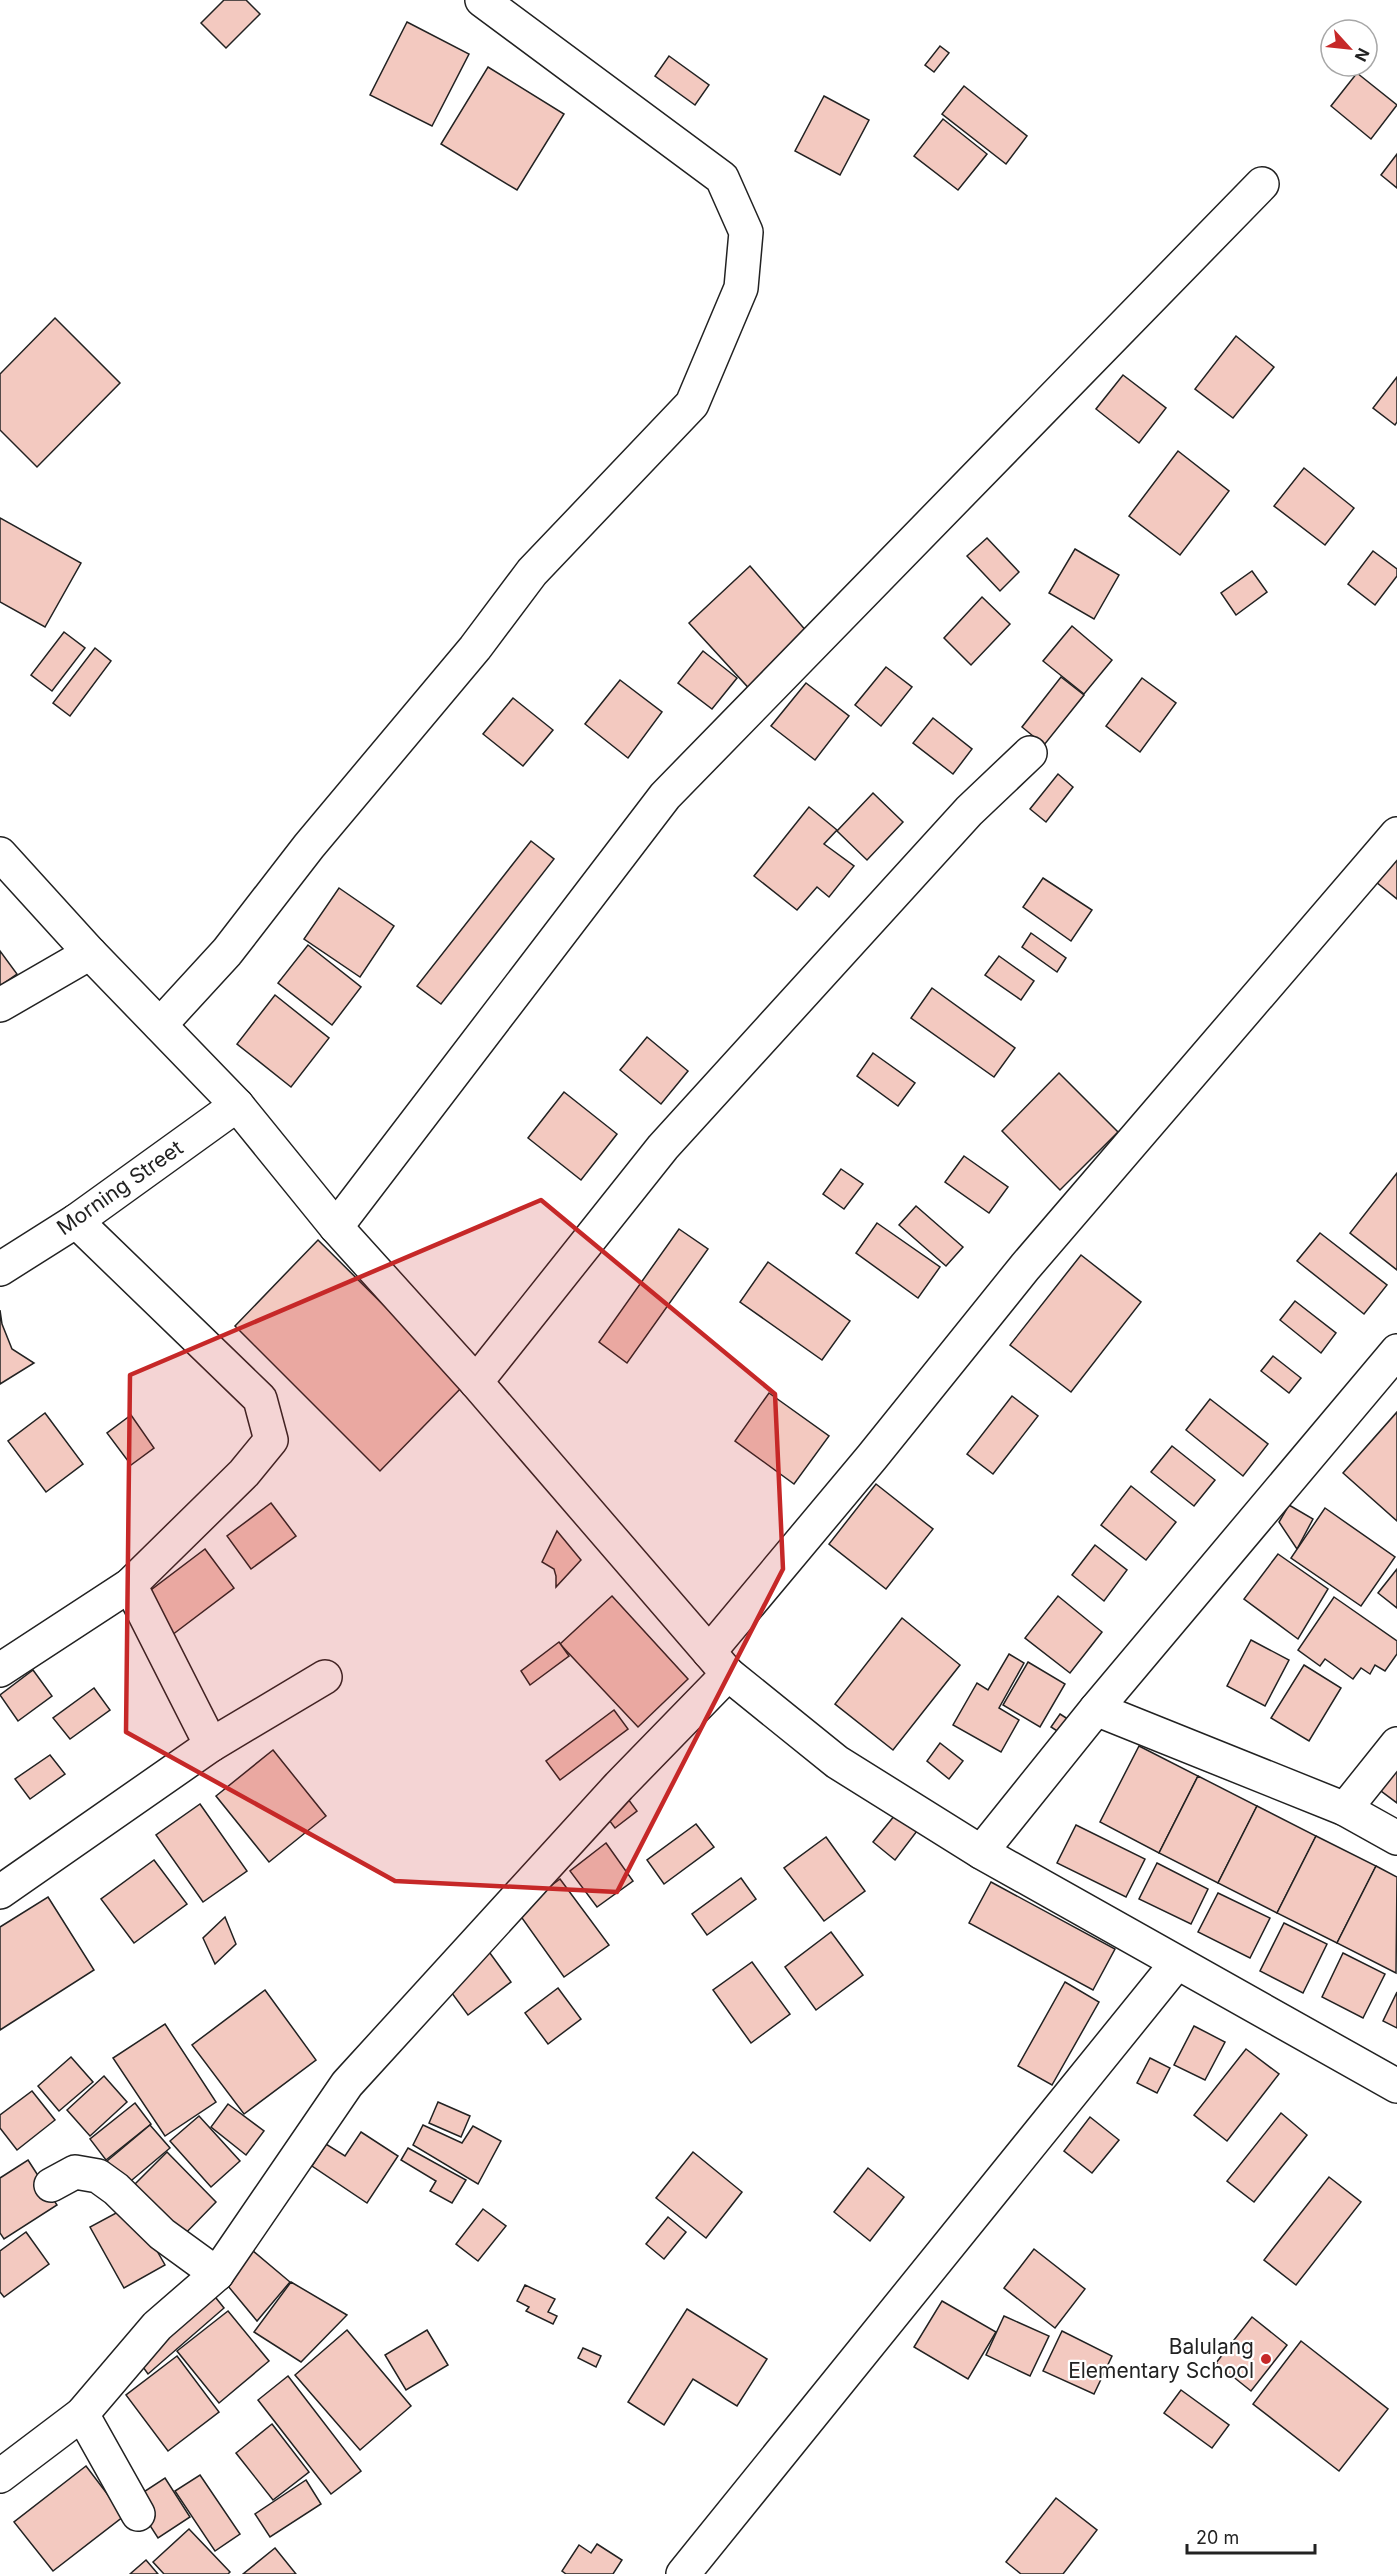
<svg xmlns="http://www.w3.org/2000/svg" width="1397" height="2574" font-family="Inter,sans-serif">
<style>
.building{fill:#f3c9c0;stroke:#222;stroke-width:1.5}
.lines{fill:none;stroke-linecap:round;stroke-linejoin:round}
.minor-casing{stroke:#222;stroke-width:36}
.minor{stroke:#fff;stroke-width:33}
.marked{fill:#c62828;fill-opacity:0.2;stroke:#c62828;stroke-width:4.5;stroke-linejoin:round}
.poi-dot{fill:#c62828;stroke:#fff;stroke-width:2}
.labels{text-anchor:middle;stroke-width:4.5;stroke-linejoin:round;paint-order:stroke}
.street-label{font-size:21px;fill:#222;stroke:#fff}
.poi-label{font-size:21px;fill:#222;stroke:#fff;text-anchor:end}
</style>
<rect width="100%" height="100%" fill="#fff"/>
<g class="building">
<polygon points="224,0 246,0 260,14 226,48 201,23"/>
<polygon points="407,22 469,54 432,126 370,95"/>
<polygon points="940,46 949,53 934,72 925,65"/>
<polygon points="669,56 709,85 695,105 655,76"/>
<polygon points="488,67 564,114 517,190 441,144"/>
<polygon points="1357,73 1397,105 1371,139 1331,106"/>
<polygon points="964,86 1027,136 1006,164 942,114"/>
<polygon points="824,96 869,120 840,175 795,151"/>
<polygon points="943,119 987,154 958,190 914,156"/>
<polygon points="1397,154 1397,188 1381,175"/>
<polygon points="55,318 120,383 37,467 0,430 0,374"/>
<polygon points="1236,336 1274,367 1233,418 1195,389"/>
<polygon points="1123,375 1166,408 1139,443 1096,409"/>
<polygon points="1397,377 1397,422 1395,425 1373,408"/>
<polygon points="1178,451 1229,491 1180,555 1129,516"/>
<polygon points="1304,468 1354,508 1325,545 1274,506"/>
<polygon points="0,518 81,563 45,627 0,602"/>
<polygon points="987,538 1019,572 1000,591 967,556"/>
<polygon points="1075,549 1119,575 1094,619 1049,593"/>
<polygon points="1373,551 1397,569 1397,576 1375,605 1348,584"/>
<polygon points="750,566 808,633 756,696 689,623"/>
<polygon points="1252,571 1267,592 1236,615 1221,593"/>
<polygon points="982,597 1010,624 971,665 944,638"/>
<polygon points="1072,626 1112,660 1084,694 1043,661"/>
<polygon points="64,632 85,648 52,691 31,675"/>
<polygon points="95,648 111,661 70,716 53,703"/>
<polygon points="703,651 737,678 712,709 678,683"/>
<polygon points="886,667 912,687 881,726 855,705"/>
<polygon points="1061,677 1084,695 1044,745 1022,727"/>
<polygon points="1142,678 1176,703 1140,752 1106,726"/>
<polygon points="620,680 662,712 628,758 585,724"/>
<polygon points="806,683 849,716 815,760 771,726"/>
<polygon points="513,698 553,730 523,766 483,734"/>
<polygon points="933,718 972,749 953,774 913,743"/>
<polygon points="1058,774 1073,787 1046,822 1030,809"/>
<polygon points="873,793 903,822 867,860 837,831"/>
<polygon points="809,807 837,830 824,844 854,866 829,897 817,887 797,910 754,876"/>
<polygon points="531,841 554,859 441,1004 417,986"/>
<polygon points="1397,845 1397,899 1371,878"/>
<polygon points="1043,878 1092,910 1071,941 1023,907"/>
<polygon points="339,888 394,926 360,977 304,939"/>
<polygon points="1031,933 1066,958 1057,972 1022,947"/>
<polygon points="308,945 361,987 332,1025 278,983"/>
<polygon points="0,951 17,974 0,986"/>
<polygon points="999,956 1034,981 1021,1000 985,975"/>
<polygon points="932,988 1015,1048 994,1077 911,1018"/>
<polygon points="275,995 329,1038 291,1087 237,1044"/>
<polygon points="647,1037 688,1071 661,1104 620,1070"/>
<polygon points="873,1053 915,1083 898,1106 857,1076"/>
<polygon points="1059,1073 1118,1132 1060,1190 1002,1131"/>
<polygon points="564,1092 617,1134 581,1180 528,1138"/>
<polygon points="964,1156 1008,1187 989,1213 945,1182"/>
<polygon points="841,1169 863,1184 844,1209 823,1194"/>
<polygon points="1397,1173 1397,1270 1350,1233"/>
<polygon points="916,1206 963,1247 946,1266 899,1225"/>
<polygon points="877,1223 940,1267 918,1298 856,1253"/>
<polygon points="679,1229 708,1249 627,1363 599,1342"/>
<polygon points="1320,1233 1387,1285 1364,1314 1297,1261"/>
<polygon points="318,1240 464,1385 380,1471 235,1326"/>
<polygon points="1081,1255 1141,1302 1071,1392 1010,1345"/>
<polygon points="768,1262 850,1321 822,1360 740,1302"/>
<polygon points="1295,1301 1336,1333 1321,1353 1280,1320"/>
<polygon points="0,1310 2,1324 12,1349 34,1363 0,1384"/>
<polygon points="1273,1356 1301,1378 1289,1393 1261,1371"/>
<polygon points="769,1393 829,1436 794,1484 735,1441"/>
<polygon points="1012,1396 1038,1416 993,1474 967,1454"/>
<polygon points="1210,1399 1268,1444 1243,1476 1186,1430"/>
<polygon points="1397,1412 1397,1521 1343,1473"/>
<polygon points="45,1413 83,1464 46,1492 8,1441"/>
<polygon points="131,1415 154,1448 131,1465 107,1433"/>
<polygon points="1172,1446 1215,1480 1194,1506 1151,1472"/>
<polygon points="876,1484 933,1529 886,1589 829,1544"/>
<polygon points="1131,1486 1176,1522 1146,1560 1101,1525"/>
<polygon points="271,1503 296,1536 251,1569 227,1536"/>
<polygon points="1289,1505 1313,1519 1297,1549 1279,1522"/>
<polygon points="1325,1508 1395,1557 1361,1606 1291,1558"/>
<polygon points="557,1531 581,1560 556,1587 556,1576 554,1569 542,1562"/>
<polygon points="1095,1545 1127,1570 1104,1601 1072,1575"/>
<polygon points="205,1549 234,1588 172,1635 143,1596"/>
<polygon points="1278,1554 1328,1589 1298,1639 1244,1599"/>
<polygon points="1397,1569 1397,1608 1378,1593"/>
<polygon points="612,1596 688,1679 638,1727 560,1644"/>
<polygon points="1058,1596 1102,1632 1070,1673 1025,1638"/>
<polygon points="1334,1597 1397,1641 1397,1654 1385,1671 1375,1665 1370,1674 1361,1668 1353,1679 1325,1659 1320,1666 1298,1650"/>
<polygon points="902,1618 960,1665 893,1750 835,1704"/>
<polygon points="1251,1640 1289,1660 1265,1706 1227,1686"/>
<polygon points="559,1642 569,1656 530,1685 521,1671"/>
<polygon points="1009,1654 1024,1663 999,1708 1019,1720 1001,1752 953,1725 977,1683 988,1690"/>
<polygon points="1028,1662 1065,1684 1040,1727 1003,1705"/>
<polygon points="1304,1665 1341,1688 1309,1741 1271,1718"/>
<polygon points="33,1670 52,1696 18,1721 0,1695"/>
<polygon points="94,1688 110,1710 70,1739 53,1718"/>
<polygon points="614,1710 628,1729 560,1780 546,1761"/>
<polygon points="1060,1714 1074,1723 1065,1736 1051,1727"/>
<polygon points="940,1743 963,1761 949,1779 927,1761"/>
<polygon points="1139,1746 1198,1776 1159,1853 1100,1822"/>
<polygon points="273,1750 326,1816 269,1862 216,1796"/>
<polygon points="50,1755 65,1774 30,1799 15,1779"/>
<polygon points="1397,1762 1397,1803 1377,1788"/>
<polygon points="1198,1776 1257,1806 1218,1883 1159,1853"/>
<polygon points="625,1795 637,1811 615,1828 603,1812"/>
<polygon points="200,1804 247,1871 203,1902 156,1835"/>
<polygon points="1257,1806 1316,1836 1277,1913 1218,1883"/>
<polygon points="895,1815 917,1831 895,1860 873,1842"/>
<polygon points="696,1824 714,1847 664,1884 647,1860"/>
<polygon points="1076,1825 1145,1859 1126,1897 1057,1863"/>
<polygon points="1316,1836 1376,1866 1337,1943 1277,1913"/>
<polygon points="826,1837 865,1891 824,1921 784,1868"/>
<polygon points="606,1843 633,1881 597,1907 570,1871"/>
<polygon points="154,1860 187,1904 134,1943 101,1899"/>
<polygon points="1157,1863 1208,1889 1191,1924 1139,1899"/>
<polygon points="1376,1866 1397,1877 1396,1973 1337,1943"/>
<polygon points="741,1878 756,1899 707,1935 692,1914"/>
<polygon points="560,1879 609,1945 564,1977 517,1911"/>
<polygon points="991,1882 1115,1949 1093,1990 969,1923"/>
<polygon points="1218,1893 1270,1918 1250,1958 1198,1932"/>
<polygon points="48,1897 94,1970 0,2030 0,1927"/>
<polygon points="225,1917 236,1944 215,1964 203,1938"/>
<polygon points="1284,1923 1327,1944 1303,1993 1260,1971"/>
<polygon points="831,1932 863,1975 816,2010 785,1967"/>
<polygon points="487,1949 511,1982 468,2015 443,1981"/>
<polygon points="1343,1953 1385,1974 1363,2018 1322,1997"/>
<polygon points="752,1962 790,2014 751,2043 713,1990"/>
<polygon points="1065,1982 1099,2002 1052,2085 1018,2066"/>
<polygon points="558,1988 581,2019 548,2044 525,2013"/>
<polygon points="265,1990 316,2060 244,2114 192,2045"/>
<polygon points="1397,1992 1397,2028 1383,2021"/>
<polygon points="165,2024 216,2102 165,2136 113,2058"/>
<polygon points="1194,2026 1225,2042 1205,2080 1174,2065"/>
<polygon points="1246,2049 1279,2074 1227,2141 1194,2115"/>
<polygon points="71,2057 93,2082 59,2111 38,2086"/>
<polygon points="1150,2058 1170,2068 1157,2093 1137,2083"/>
<polygon points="104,2076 127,2102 90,2136 67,2110"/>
<polygon points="32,2091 55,2120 17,2150 0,2128 0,2115"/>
<polygon points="438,2102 470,2116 461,2137 429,2123"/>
<polygon points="135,2103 151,2124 106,2160 90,2139"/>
<polygon points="228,2104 264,2131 246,2155 211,2127"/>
<polygon points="1281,2113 1307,2135 1254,2202 1227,2181"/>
<polygon points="199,2116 240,2161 211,2187 170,2141"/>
<polygon points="1090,2117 1119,2140 1092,2173 1064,2151"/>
<polygon points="150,2125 170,2148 126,2185 107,2161"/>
<polygon points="423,2125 462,2143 473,2126 501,2141 478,2184 413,2145"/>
<polygon points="361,2132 398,2156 367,2203 312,2166 326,2144 345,2156"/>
<polygon points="408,2148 466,2180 452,2203 430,2191 436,2181 401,2160"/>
<polygon points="167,2152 216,2202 179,2240 129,2190"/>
<polygon points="693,2152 742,2192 706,2238 656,2198"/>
<polygon points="28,2160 57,2205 4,2239 0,2233 0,2178"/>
<polygon points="868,2168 904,2197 870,2241 834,2212"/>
<polygon points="1329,2177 1361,2202 1296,2285 1264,2260"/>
<polygon points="131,2205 165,2265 124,2288 90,2227"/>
<polygon points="483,2209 506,2226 478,2261 456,2244"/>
<polygon points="668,2217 686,2232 664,2259 646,2244"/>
<polygon points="26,2232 49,2264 4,2297 0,2292 0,2251"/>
<polygon points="246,2245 290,2282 257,2321 223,2280"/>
<polygon points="1034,2249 1085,2289 1055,2328 1004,2288"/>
<polygon points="291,2282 347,2315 301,2362 254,2332"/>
<polygon points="525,2285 555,2299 548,2312 557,2316 553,2324 526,2311 529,2307 517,2301"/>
<polygon points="208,2288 224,2308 148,2374 138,2360"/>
<polygon points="942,2301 996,2332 968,2379 914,2347"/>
<polygon points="687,2309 767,2359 737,2406 693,2379 664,2425 628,2402"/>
<polygon points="228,2311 269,2361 219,2403 177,2351"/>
<polygon points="1004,2316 1049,2336 1030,2376 986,2355"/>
<polygon points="1252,2317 1287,2345 1251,2391 1216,2363"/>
<polygon points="347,2330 411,2406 360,2450 295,2375"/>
<polygon points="427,2330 448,2365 406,2390 385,2355"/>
<polygon points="1062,2331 1112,2356 1094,2394 1043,2371"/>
<polygon points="1301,2341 1388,2409 1339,2471 1253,2404"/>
<polygon points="583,2348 601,2356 596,2367 578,2358"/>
<polygon points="177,2356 219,2412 168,2451 126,2395"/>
<polygon points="288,2376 361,2471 331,2494 258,2400"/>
<polygon points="1181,2390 1229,2425 1212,2448 1164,2413"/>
<polygon points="272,2424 309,2472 273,2500 236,2453"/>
<polygon points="86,2466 124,2516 53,2571 14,2522"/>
<polygon points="200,2475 240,2534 215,2551 175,2491"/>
<polygon points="165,2478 190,2517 158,2538 133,2499"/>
<polygon points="306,2480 321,2504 270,2537 255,2514"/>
<polygon points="1056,2498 1097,2530 1063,2574 1021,2574 1006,2562"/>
<polygon points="189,2529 230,2572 228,2574 164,2574 153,2562"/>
<polygon points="597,2544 622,2560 613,2574 566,2574 562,2571 579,2545 591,2553"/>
<polygon points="275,2548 296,2574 243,2574"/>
<polygon points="146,2560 158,2574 130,2574"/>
</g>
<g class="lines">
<g class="minor-casing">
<g id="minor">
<polyline points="0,854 90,953 237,1105 336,1227 476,1382 728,1674 837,1762 981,1852 1397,2086"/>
<polyline points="0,1005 90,953"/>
<polyline points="160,1025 227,952 309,846 475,648 532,572 692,404 741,288 746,232 722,178 482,0"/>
<polyline points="336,1227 665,796 1262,184"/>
<polyline points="0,1269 76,1221 237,1105"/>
<polyline points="476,1382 663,1147 969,811 1030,753"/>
<polyline points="130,1585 211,1745"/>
<polyline points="709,1652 872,1457 1025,1267 1397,834"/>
<polyline points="0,1670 130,1585 244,1473 271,1440 260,1399 76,1221"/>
<polyline points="1096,1709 1345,1809 1397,1838"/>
<polyline points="1345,1809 1397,1744"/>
<polyline points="981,1852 1096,1709 1397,1351"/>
<polyline points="0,1892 211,1745 325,1677"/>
<polyline points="51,2185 75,2172 98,2176 116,2189 162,2234 217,2274"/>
<polyline points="82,2414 138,2514"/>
<polyline points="0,2476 82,2414 157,2326 217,2274 347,2084 619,1786 728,1674"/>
<polyline points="683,2574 1176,1964"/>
</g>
</g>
<use href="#minor" class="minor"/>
</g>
<path class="marked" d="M541,1200L775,1394L783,1569L617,1892L395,1881L126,1732L130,1375Z"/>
<circle class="poi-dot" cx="1266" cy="2359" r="6"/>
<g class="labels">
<g class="street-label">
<text transform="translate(120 1188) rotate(-35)" y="7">Morning Street</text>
</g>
<g class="poi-label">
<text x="1254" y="2354">Balulang<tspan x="1254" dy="24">Elementary School</tspan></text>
</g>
</g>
<g transform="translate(1349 48) rotate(117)"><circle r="28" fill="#ffffff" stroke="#a7a7a7" stroke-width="1.5"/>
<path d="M0-4.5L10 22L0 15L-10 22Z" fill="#c62828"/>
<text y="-9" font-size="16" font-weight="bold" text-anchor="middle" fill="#222222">N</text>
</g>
<path d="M1187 2544v9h128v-9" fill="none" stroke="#222222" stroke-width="3"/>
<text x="1196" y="2544" font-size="18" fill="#222222" stroke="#ffffff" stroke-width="4.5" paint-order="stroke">20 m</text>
</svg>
